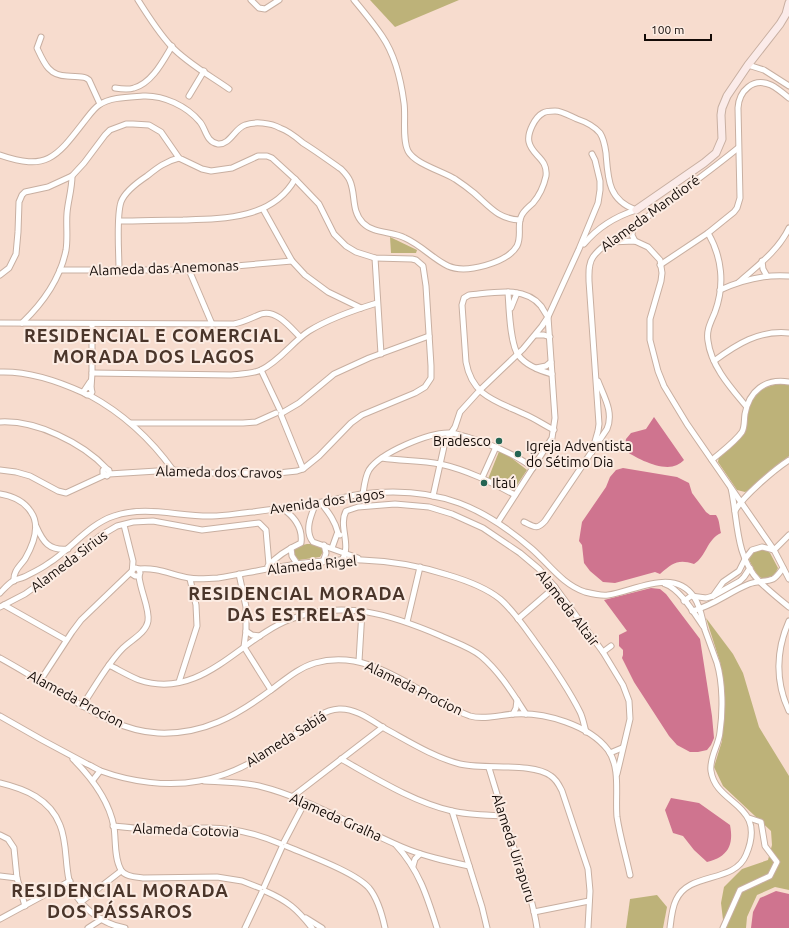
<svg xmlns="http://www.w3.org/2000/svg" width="789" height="928" font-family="Ubuntu,sans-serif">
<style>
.green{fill:#bdb279}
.water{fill:#cf748f}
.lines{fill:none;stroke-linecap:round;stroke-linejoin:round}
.street-casing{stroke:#c8afa1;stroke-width:7}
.secondary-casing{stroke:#c8afa1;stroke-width:9}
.street{stroke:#fff;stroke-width:5}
.secondary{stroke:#fbebe9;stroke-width:7}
.poi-dot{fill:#256553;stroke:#fcece3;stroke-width:1.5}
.labels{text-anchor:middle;stroke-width:4;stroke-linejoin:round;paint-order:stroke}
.street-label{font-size:14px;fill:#140b07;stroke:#fcece3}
.poi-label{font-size:14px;fill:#140b07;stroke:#fcece3;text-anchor:start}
.district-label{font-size:18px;font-weight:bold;letter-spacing:1px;fill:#4a352a;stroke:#fcece3}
</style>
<rect width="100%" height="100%" fill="#f7dcce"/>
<g class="green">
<polygon points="370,0 459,0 395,27"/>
<polygon points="390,237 417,250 416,253 391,253"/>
<path d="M777,384H789V456L769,471L750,489L745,492L737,490L718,462L719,456C724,451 742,438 744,433C745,429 745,424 746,420C750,399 755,389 777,384Z"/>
<polygon points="500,449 527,470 515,488 488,479"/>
<polygon points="307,544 315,544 322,546 324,550 320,557 299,560 295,557 294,550 298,546"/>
<path d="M765,549L770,553L778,568C775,575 768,583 760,577C755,573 752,565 749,560C752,551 757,550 765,549Z"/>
<polygon points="706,618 733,654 743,673 759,727 789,776 789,890 775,887 757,895 747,917 746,928 724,928 721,903 724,887 742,869 768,860 772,845 771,831 723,786 714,767 722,741 724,684 720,662"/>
<polygon points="657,895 667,907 663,928 626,928 630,899"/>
</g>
<g class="water">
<path d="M654,417L684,460C682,462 679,464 677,465C662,472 636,458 624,450L626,439L631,433L646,429Z"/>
<path d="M623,468L677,477L689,483L692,493L706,512L710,515H716C720,521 719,526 721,533C707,539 706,557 694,564C678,559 673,563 660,574L655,572L615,583L603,582L590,571L584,563L582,545L579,541L582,522L606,487L610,477L616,470Z"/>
<polygon points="651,588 660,589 666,594 700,639 712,716 714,738 711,745 707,750 698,752 690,752 677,745 669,736 634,682 622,658 623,655 623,650 619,646 619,635 627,631 604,600"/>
<path d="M671,798L699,803L730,825C734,845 728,857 707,862L694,850L683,836L673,833L665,810Z"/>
<polygon points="776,891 789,894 789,928 751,928 753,912 760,898"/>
</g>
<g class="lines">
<g class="street-casing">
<g id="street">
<path d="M138,0C148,16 158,32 171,46C187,63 209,75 229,89"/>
<polyline points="251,0 259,8 265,9 279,0"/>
<path d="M354,0C364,12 374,24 382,36C395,55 401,80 404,103C406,117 402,139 408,151C415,164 442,171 455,179C461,183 468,188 474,193C490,207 498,219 520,220"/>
<path d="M41,37L37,48C44,63 49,76 67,76C74,77 80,76 86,78L89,80L100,104"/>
<polyline points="748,65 764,70 789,86"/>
<path d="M115,88C121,89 128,90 134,88C152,83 163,61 172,46"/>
<polyline points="189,96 204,71"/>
<path d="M0,155C46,171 56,158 83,123C88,117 93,109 99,105C110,97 130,97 143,96C163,95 187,106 200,122C206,129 206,142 218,144C230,145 235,128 245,125C255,121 271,123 280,128C289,131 296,137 303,143C316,151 328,160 341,169C344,172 348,176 350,181C356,195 351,211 363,223C374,234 392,231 405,238C421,245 433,259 448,266C466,274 507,263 517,246C522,236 517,226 521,217C523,211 529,207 533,203C539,196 544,185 546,176C548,158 532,156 529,142C527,133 535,117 543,113C546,111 551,111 555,111C562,111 570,116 577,119C586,122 594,126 600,133C604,139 605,146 606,153C608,179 608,200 636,210"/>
<polyline points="263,209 292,261 305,275 328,292 361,308"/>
<path d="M119,221C140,221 162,220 183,220C223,219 273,219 295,179"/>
<polyline points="633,227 632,235 635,241"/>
<path d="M708,233C722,257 725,285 715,312C711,322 706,330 708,341C711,366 731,388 746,406"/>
<polyline points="610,242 635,241 648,247 660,260 662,273 661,281 650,319 650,340 658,371 664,386 687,424 774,550 789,579"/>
<path d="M584,244C598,227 614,217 636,210"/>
<polyline points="375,258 381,354"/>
<polyline points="762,261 763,269 767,276"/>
<path d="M660,265L708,233L734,212L737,208L740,198L738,108C739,91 753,77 771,85C777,88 783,93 789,98"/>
<polyline points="60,270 189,270 292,261"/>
<path d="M119,270C119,252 116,217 121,202C125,191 138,182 147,176C157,168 166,161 179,158"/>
<polyline points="189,270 212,324"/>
<polyline points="0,275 9,268 16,254 18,232 19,202 22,195 25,192 48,187 72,176 84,163 105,135 110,130 126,124 133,124 149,125 161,132 179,158 202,169 211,171 232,168 258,156 267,156 272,158 295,179 319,204 334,234 346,246 356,252 375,258 412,259 416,260 423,266 426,286 431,366 431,378 425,387 415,393 362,415 351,423 319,456 303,469 297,471 278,473 211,473 173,470 109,474 107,476 103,473 103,470 106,469 109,470 109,474"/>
<path d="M739,282C757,266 778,251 789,228"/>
<path d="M720,290C742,280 765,274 789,276"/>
<path d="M508,292C509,307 510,346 519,356C526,365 541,371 552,374"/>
<polyline points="511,308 517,293"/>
<path d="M0,323L234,324C244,322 251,318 261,314C276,309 290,327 300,337"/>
<path d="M22,323C43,303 60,280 66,250C68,238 66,225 67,213C68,201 72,189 72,176"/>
<polyline points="536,335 544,335 550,337"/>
<path d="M714,361C737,344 759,330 789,333"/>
<polyline points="536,368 546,366 551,362"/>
<polyline points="261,370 280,410"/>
<path d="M0,372C29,371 58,381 84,393"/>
<path d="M92,373L231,375C241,374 252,374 261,370C280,361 292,342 309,331C330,318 354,310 377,303"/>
<polyline points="88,387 91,388 92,392 91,394 87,395 84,393 84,391 90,382"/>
<polyline points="91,388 92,373 92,325"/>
<path d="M89,395C124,414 150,438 173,470"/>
<polyline points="282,413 299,403 334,374 369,358 429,336"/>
<polyline points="281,415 303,469"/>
<path d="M0,422C36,420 83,443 107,469"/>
<polyline points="131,423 243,423 256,422 276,413"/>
<path d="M592,452L598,431L599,424L589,281C589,273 588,264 593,257C603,243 621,236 635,226C669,200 705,175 738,148"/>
<path d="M382,458C401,461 421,460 440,464C467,470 491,482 515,495"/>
<path d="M712,460C721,452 735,442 742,432C745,427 744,420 745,414C749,391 765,378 789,382"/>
<polyline points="0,470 16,472 30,476 58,491 66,493 105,475"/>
<polyline points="482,478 496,447"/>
<path d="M731,488C738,519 735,556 759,581C768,590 779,599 789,607"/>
<path d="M0,494C13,496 24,501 31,512C41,526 33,545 25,559C20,566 13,571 14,581"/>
<path d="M363,494C364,487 365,477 369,470C380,453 429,432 450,433C455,433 462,436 467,437C490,444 514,453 533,468"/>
<path d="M433,496L445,442L455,427L460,412L480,390L523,349L542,326L548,317C545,313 543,309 541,306C524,285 492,293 469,295L464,298L462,305L466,362C472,396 496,401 524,414C534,418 544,425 554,430"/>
<path d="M316,503C311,515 304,531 313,542L358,558"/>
<path d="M321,503C329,513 335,521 338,533"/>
<path d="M735,511C742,497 775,469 789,460"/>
<polyline points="498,522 552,438 555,418 548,317 579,249 598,203 600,190 600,181 595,160 592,154"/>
<path d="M524,522C535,527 537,530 545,521L607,429C614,412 604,397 598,381"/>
<polyline points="124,525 133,561 132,574 135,576 139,576 140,573 139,569 136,568 133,569"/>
<path d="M36,526C43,542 49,551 68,549"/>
<polyline points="291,548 292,556 298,565"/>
<polyline points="332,548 337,534 340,535"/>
<path d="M342,560C352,545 338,526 346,511L358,507L395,504L429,507L452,514L483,528L520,553L539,569L555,587L603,652L623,685L629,701L630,719L617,774"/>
<polyline points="323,562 326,553 324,545"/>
<path d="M268,566C278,555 288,549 301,543C303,528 295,517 282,508"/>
<path d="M139,569C157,567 172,575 189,578C198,580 209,578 218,578C265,570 314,558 362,560C391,561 420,566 448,575C465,580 485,587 500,599C514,611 525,628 536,643C552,665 568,688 580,712C583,718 584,725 586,732"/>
<polyline points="239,574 246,607 246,631 244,647 271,690"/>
<path d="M665,584C680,589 694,613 703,626"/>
<path d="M0,593C4,589 8,584 13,581C16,579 20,579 24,577C32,573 41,569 49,563C71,549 89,524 114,516C146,505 180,517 212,516C226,516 239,513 253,512C276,509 299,506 322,502C335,500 348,496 361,494C393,490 429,492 459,503C486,513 510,530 532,549C549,564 563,585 585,592C593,594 601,596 608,595C635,591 674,567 694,597C701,607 702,619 705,630C709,641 713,652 717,663C723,683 723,712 720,732C719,745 709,758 711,771C716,806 768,803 746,855C734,884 689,871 676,900C672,908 671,919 670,928"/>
<polyline points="713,596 723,582 739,571 745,559 752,550 762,547 774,550 789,535"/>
<polyline points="684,601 691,596 706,598 713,596 740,581 744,577 750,568"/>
<polyline points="4,605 66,640"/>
<polyline points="0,607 25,594 60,569 100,536 117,526 133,522 153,521 202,530 259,523 266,530 269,565"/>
<path d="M692,611C713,606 729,592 749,584C756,581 766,582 773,579C777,577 780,572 783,568"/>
<polyline points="518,619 555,587"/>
<path d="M789,621C776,650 775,682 789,711"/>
<polyline points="407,622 420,567"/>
<polyline points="246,631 252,635 260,636"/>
<polyline points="603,652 611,646"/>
<path d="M0,658C20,669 39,681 59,692C89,710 121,731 158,733C203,735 236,716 271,690C285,680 298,668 315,663C362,650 399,679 438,700C448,706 459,712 470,716C484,720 500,715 514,714C545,712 589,725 608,750C621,768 615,796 617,817C620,837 626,856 630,875"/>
<polyline points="359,661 362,611"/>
<path d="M109,665C119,670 129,676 139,680C202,701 240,638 291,619C344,599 392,615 441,636C454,642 470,647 481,656C500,672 513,694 526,714"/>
<polyline points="40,681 72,632 81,620 132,571"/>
<polyline points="179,682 197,626 196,605 190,579"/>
<path d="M82,706C95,687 107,664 123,648C131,640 146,633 148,621C150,609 140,590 139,576"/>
<polyline points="513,714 516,708 517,700"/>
<path d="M0,716C29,733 58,749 87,764C92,766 96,769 101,771C131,782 168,787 199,781C223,777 245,767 265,754C275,748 284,742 294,735C307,725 321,710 339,709C355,708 371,720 384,728C408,741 433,757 460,764C485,770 532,762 551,776C557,780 559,785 562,791L588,869L590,891L588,928"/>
<polyline points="610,753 622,748"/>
<path d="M73,759C92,778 109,800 114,827C116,840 114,858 121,870C125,877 136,877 143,878L217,877L242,881L260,888"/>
<path d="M341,759C375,778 413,802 452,811C468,815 486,815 504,816"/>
<path d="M489,768C497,794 505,821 514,848C523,874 533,900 537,928"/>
<polyline points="93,780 100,771"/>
<path d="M204,781C223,782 241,782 259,786C308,798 355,827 402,847C423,856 446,861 469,866"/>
<path d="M0,783C25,789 50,799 60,825C67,842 65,862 69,880C75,904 101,924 125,928"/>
<polyline points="292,797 383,727"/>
<polyline points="452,811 482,907 487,928"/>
<path d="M113,826C133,828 152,830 172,830C182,830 193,829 203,828C231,827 256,833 281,844"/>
<polyline points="0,835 8,839 14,848 17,878 25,906"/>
<polyline points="284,842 305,802"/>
<path d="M396,845C419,870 427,896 437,928"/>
<path d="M286,846C307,855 355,872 369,888C378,899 382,914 385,928"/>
<polyline points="413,866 415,859 420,854"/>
<polyline points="0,876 17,878"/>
<polyline points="264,887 282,847"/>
<path d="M265,891C288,901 297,909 312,928"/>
<polyline points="81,902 121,871"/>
<polyline points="534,912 589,901"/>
<polyline points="306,918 322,928"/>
<polyline points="0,919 70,881"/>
<polyline points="88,928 102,919"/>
<polyline points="245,928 262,892"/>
<polyline points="723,928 740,890 770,876 777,862 765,846 761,822 749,818"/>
</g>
</g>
<g class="secondary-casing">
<polyline id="secondary" points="636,210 704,163 716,153 722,139 721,115 722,108 727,96 748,65 780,24 786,14 789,3"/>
</g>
<use href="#street" class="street"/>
<use href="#secondary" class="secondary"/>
</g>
<g class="poi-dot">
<circle cx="499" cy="441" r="4"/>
<circle cx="518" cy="454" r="4"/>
<circle cx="484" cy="483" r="4"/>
</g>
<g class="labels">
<g class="street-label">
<text transform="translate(650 213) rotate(-36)" y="5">Alameda Mandioré</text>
<text transform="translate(164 268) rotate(-2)" y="5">Alameda das Anemonas</text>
<text transform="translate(219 472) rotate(1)" y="5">Alameda dos Cravos</text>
<text transform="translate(327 501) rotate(-8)" y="5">Avenida dos Lagos</text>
<text transform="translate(69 561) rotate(-37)" y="5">Alameda Sirius</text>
<text transform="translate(312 565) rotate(-6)" y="5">Alameda Rigel</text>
<text transform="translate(568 608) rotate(52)" y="5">Alameda Altair</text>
<text transform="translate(414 688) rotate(26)" y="5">Alameda Procion</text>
<text transform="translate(76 699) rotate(28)" y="5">Alameda Procion</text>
<text transform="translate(286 739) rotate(-32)" y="5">Alameda Sabiá</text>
<text transform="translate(336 817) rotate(24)" y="5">Alameda Gralha</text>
<text transform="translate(186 830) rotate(2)" y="5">Alameda Cotovia</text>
<text transform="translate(514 848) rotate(72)" y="5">Alameda Uirapuru</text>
</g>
<g class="poi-label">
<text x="491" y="446" text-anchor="end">Bradesco</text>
<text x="526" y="451">Igreja Adventista<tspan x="526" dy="16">do Sétimo Dia</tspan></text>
<text x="492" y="488">Itaú</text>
</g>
<g class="district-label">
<text x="154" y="342">RESIDENCIAL E COMERCIAL<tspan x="154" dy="21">MORADA DOS LAGOS</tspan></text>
<text x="297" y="600">RESIDENCIAL MORADA<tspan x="297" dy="21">DAS ESTRELAS</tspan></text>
<text x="120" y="897">RESIDENCIAL MORADA<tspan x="120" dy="21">DOS PÁSSAROS</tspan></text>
</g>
</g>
<path d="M645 34v6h66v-6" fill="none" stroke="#140b07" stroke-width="2"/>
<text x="651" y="34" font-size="12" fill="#140b07" stroke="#fcece3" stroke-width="3" paint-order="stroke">100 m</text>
</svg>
